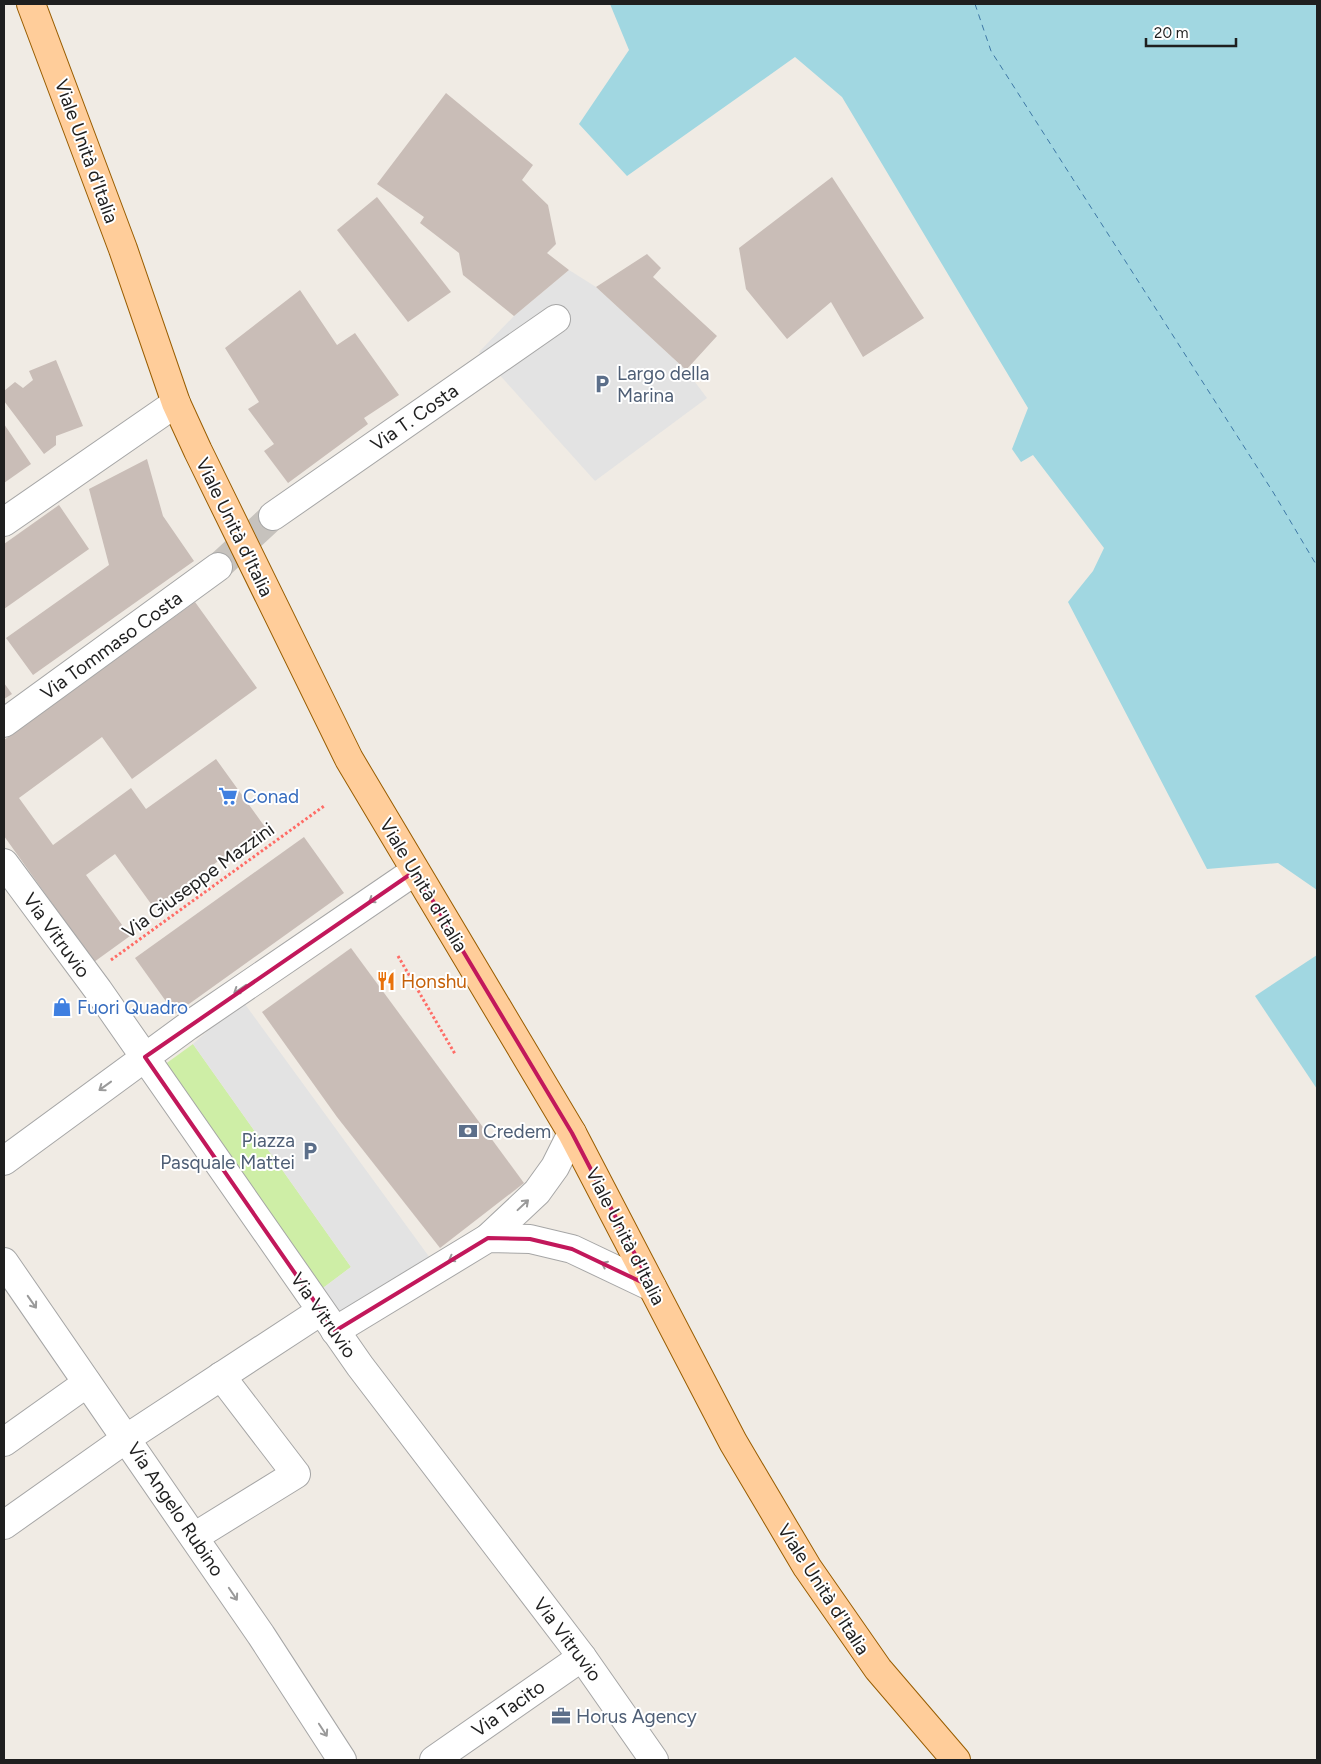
<svg xmlns="http://www.w3.org/2000/svg" width="1321" height="1764" font-family="Figtree,sans-serif">
<style>
.grass{fill:#ceeea6}
.parking{fill:#e3e3e3}
.water{fill:#a1d7e1}
.lines{fill:none;stroke-linecap:round;stroke-linejoin:round}
.ferry{stroke:#3e78a6;stroke-width:1;stroke-dasharray:6 5;stroke-linecap:butt}
.building{fill:#c9bdb7}
.minor-tunnel{stroke:#c6c2bd;stroke-width:28;stroke-dasharray:28 14;stroke-linecap:butt}
.minor-casing{stroke:#a6a6a6;stroke-width:30}
.major-casing{stroke:#995d00;stroke-width:30}
.path{stroke:#ff6c66;stroke-width:3;stroke-dasharray:2.5 2.5;stroke-linecap:butt}
.minor{stroke:#fff;stroke-width:28}
.major{stroke:#ffcd9a;stroke-width:28}
.oneway{stroke:#9a9a9a}
.marked{fill:none;stroke:#c2185b;stroke-width:4;stroke-linejoin:round}
.labels{text-anchor:middle;stroke-width:4;stroke-linejoin:round;paint-order:stroke}
.street-label{font-size:19px;fill:#1f1f1f;stroke:#fff}
.service-label{font-size:19px;fill:#4e5e75;stroke:#fff;text-anchor:start}
.shop-label{font-size:19px;fill:#366cbe;stroke:#fff;text-anchor:start}
.food-label{font-size:19px;fill:#c56008;stroke:#fff;text-anchor:start}
</style>
<rect width="100%" height="100%" fill="#f0ebe4"/>
<polygon class="grass" points="193,1044 351,1267 323,1288 164,1065"/>
<g class="parking">
<polygon points="569,270 596,287 686,370 707,398 595,481 479,352 514,316"/>
<polygon points="242,1000 430,1258 342,1315 323,1288 351,1267 193,1044"/>
</g>
<g class="water">
<polygon points="610,4 1317,4 1317,890 1278,863 1207,869 1068,602 1093,571 1104,548 1033,455 1021,462 1012,449 1028,408 842,97 795,57 627,176 579,124 629,50"/>
<polygon points="1317,955 1317,1089 1255,996"/>
</g>
<g class="lines">
<polyline class="ferry" points="975,4 991,51 1273,492 1317,566"/>
</g>
<g class="building">
<polygon points="446,93 533,165 522,180 548,205 556,244 547,253 569,270 514,316 463,275 459,253 420,223 424,217 377,184"/>
<polygon points="832,177 924,318 863,357 831,302 787,339 746,289 739,248"/>
<polygon points="377,197 451,292 408,322 337,230"/>
<polygon points="647,254 661,268 653,277 717,336 686,370 596,287"/>
<polygon points="300,290 337,345 355,333 399,395 364,418 368,424 288,483 264,451 274,444 248,409 259,402 225,348"/>
<polygon points="56,360 83,426 56,436 56,445 44,454 4,401 4,391 15,382 23,388 33,380 29,371"/>
<polygon points="4,424 31,464 4,483"/>
<polygon points="147,459 163,516 194,561 33,675 6,638 109,565 89,489"/>
<polygon points="59,505 89,549 4,609 4,544"/>
<polygon points="195,602 257,688 132,779 102,737 19,798 53,845 131,788 146,809 216,759 265,827 154,908 115,854 86,875 130,936 94,962 4,836 4,740"/>
<polygon points="4,683 12,694 4,699"/>
<polygon points="304,837 344,893 175,1014 135,958"/>
<polygon points="351,948 524,1183 440,1248 337,1117 262,1012"/>
</g>
<g class="lines">
<polyline class="minor-tunnel" points="218,567 273,516"/>
<g class="minor-casing">
<g id="minor">
<polyline points="273,516 556,319"/>
<polyline points="4,522 176,403"/>
<polyline points="4,723 218,567"/>
<polyline points="4,863 98,990 360,1366 582,1657 654,1760"/>
<polyline points="4,1161 188,1026 415,871"/>
<polyline points="488,1238 537,1192 555,1167 572,1133"/>
<polyline points="4,1262 261,1635 342,1760"/>
<polyline points="335,1331 488,1238 530,1239 572,1249 652,1287"/>
<polyline points="4,1442 87,1383"/>
<polyline points="4,1525 127,1438 321,1311"/>
<polyline points="194,1537 296,1474 221,1376"/>
<polyline points="434,1760 582,1657"/>
</g>
</g>
<g class="major-casing">
<polyline id="major" points="31,4 123,249 176,403 198,451 349,759 572,1133 733,1442 807,1567 878,1669 956,1760"/>
</g>
<g class="path">
<polyline points="398,956 455,1054"/>
<polyline points="111,960 324,806"/>
</g>
<use href="#minor" class="minor"/>
<use href="#major" class="major"/>
</g>
<defs><path id="oneway-shaft" d="M-6 0H5M1.5-3L5.5 0L1.5 3" fill="none" stroke-width="1.6" stroke-linecap="round" stroke-linejoin="round" transform="scale(1.25)"/></defs>
<g class="oneway">
<use href="#oneway-shaft" transform="translate(375 898) rotate(146)"/>
<use href="#oneway-shaft" transform="translate(240 989) rotate(146)"/>
<use href="#oneway-shaft" transform="translate(105 1086) rotate(144)"/>
<use href="#oneway-shaft" transform="translate(523 1205) rotate(-43)"/>
<use href="#oneway-shaft" transform="translate(455 1257) rotate(150)"/>
<use href="#oneway-shaft" transform="translate(608 1266) rotate(-154)"/>
<use href="#oneway-shaft" transform="translate(32 1302) rotate(55)"/>
<use href="#oneway-shaft" transform="translate(233 1594) rotate(56)"/>
<use href="#oneway-shaft" transform="translate(323 1730) rotate(57)"/>
</g>
<path class="marked" d="M415,871L572,1133L652,1287L572,1249L530,1239L488,1238L335,1331L145,1057Z"/>
<defs>
<g id="parking-bare" transform="scale(1.5)"><path d="M-3.5-5.5H1a3.5 3.5 0 0 1 0 7H-1V5.5H-3.5ZM-1-3.4V-.6H.8a1.4 1.4 0 0 0 0-2.8Z" fill="#5c6f8a" stroke="#fff" stroke-width="2.5" paint-order="stroke"/></g>
<g id="supermarket-bare" transform="scale(1.5)"><path d="M-6-5.5h2.5l.6 2H6L4.5 2H-2.5L-4.4-4H-6ZM-1.5 3.2a1.3 1.3 0 1 0 .1 0ZM3 3.2a1.3 1.3 0 1 0 .1 0Z" fill="#3f7fe0" stroke="#fff" stroke-width="2.5" paint-order="stroke"/></g>
<g id="restaurant-bare" transform="scale(1.5)"><path d="M-5-6h1v4h1v-4h1v4h1v-4h1v5L-1.5 .5V6h-2V.5L-5-1ZM5-6V6H3V1.5H1.5Q1.5-4 5-6Z" fill="#e8710a" stroke="#fff" stroke-width="2.5" paint-order="stroke"/></g>
<g id="shop-bare" transform="scale(1.5)"><path d="M-5-2.5h2.3a2.7 3.5 0 0 1 5.4 0H5L5.5 6h-11ZM-1.5-2.5h3a1.5 2.3 0 0 0-3 0Z" fill="#3f7fe0" stroke="#fff" stroke-width="2.5" paint-order="stroke"/></g>
<g id="bank-bare" transform="scale(1.5)"><path d="M-6-4H6V4H-6ZM0-2.3a2.3 2.3 0 1 0 0 4.6a2.3 2.3 0 1 0 0-4.6Z" fill="#5c6f8a" stroke="#fff" stroke-width="2.5" paint-order="stroke"/></g>
<g id="office-bare" transform="scale(1.5)"><path d="M-6-3h4V-5.5h4V-3h4V5H-6ZM-1-4.5V-3h2v-1.5ZM-6 0V1H6V0Z" fill="#5c6f8a" stroke="#fff" stroke-width="2.5" paint-order="stroke"/></g>
</defs>
<g fill-rule="evenodd">
<use href="#parking-bare" x="602" y="384"/>
<use href="#supermarket-bare" x="228" y="796"/>
<use href="#restaurant-bare" x="386" y="981"/>
<use href="#shop-bare" x="62" y="1007"/>
<use href="#bank-bare" x="468" y="1131"/>
<use href="#parking-bare" x="310" y="1151"/>
<use href="#office-bare" x="561" y="1716"/>
</g>
<g class="labels">
<g class="street-label">
<text transform="translate(87 151) rotate(70)" y="7">Viale Unità d'Italia</text>
<text transform="translate(414 417) rotate(-35)" y="7">Via T. Costa</text>
<text transform="translate(235 527) rotate(64)" y="7">Viale Unità d'Italia</text>
<text transform="translate(111 645) rotate(-36)" y="7">Via Tommaso Costa</text>
<text transform="translate(198 880) rotate(-36)" y="7">Via Giuseppe Mazzini</text>
<text transform="translate(424 885) rotate(59)" y="7">Viale Unità d'Italia</text>
<text transform="translate(57 935) rotate(54)" y="7">Via Vitruvio</text>
<text transform="translate(626 1236) rotate(63)" y="7">Viale Unità d'Italia</text>
<text transform="translate(324 1315) rotate(55)" y="7">Via Vitruvio</text>
<text transform="translate(176 1509) rotate(56)" y="7">Via Angelo Rubino</text>
<text transform="translate(824 1589) rotate(57)" y="7">Viale Unità d'Italia</text>
<text transform="translate(568 1639) rotate(53)" y="7">Via Vitruvio</text>
<text transform="translate(508 1708) rotate(-35)" y="7">Via Tacito</text>
</g>
<g class="service-label">
<text x="617" y="380">Largo della<tspan x="617" dy="22">Marina</tspan></text>
<text x="483" y="1138">Credem</text>
<text x="295" y="1147" text-anchor="end">Piazza<tspan x="295" dy="22">Pasquale Mattei</tspan></text>
<text x="576" y="1723">Horus Agency</text>
</g>
<g class="shop-label">
<text x="243" y="803">Conad</text>
<text x="77" y="1014">Fuori Quadro</text>
</g>
<g class="food-label">
<text x="401" y="988">Honshu</text>
</g>
</g>
<rect width="1321" height="1764" fill="none" stroke="#1f1f1f" stroke-width="10"/>
<path d="M1146 38v8h90v-8" fill="none" stroke="#1f1f1f" stroke-width="2.5"/>
<text x="1154" y="38" font-size="15" fill="#1f1f1f" stroke="#ffffff" stroke-width="4" paint-order="stroke">20 m</text>
</svg>
